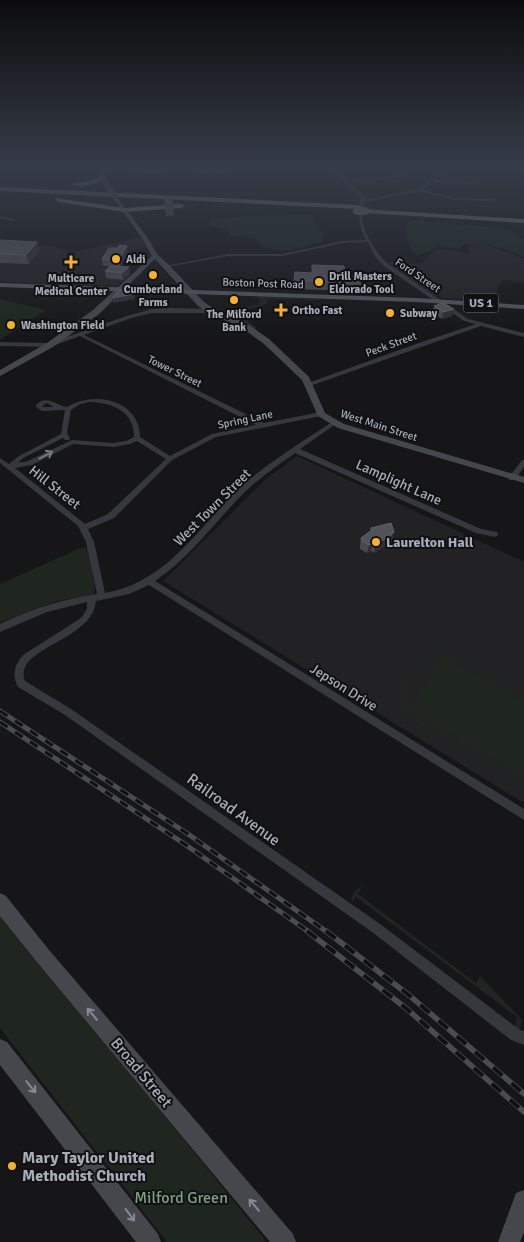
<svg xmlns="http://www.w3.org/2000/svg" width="524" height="1242" font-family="Signika,sans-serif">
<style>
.built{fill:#222225}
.green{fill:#1e261f}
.water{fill:#2c353c}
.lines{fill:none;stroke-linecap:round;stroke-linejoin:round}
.minor{fill:#37383d;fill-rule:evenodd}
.secondary{fill:#45474d;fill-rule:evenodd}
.primary{fill:#53555c;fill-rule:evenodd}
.motorway{fill:#63666e;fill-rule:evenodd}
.rail-far1-casing{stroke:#4a4c52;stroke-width:5}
.rail-casing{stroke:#4a4c52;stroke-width:5.5}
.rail-far1{stroke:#111113;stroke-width:3;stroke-dasharray:9;stroke-linecap:butt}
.rail{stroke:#111113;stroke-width:4;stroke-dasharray:12;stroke-linecap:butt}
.secondary-bridge{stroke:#45474d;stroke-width:5.5}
.motorway-bridge{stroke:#63666e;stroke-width:8}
.wall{fill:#47494d}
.shaded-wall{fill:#2f3033}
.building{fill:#525359;stroke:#5f6168}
.oneway{stroke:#757881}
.oneway2{stroke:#858993}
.poi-dot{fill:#f2b134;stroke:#111113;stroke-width:2}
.labels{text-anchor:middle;stroke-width:4;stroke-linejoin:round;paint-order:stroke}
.far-poi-label{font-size:11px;font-weight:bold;fill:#a8adb8;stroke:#111113;text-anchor:start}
.far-street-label{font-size:11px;fill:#a8adb8;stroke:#111113}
.shield{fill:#111113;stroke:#7b7e86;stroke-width:1}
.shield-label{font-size:12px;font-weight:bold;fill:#a8adb8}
.street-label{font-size:14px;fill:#a8adb8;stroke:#111113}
.poi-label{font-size:14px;font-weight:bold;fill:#a8adb8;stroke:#111113;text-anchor:start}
.near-street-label{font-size:16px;fill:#a8adb8;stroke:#111113}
.near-poi-label{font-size:16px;font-weight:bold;fill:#a8adb8;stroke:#111113;text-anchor:start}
.near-park-label{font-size:16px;fill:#7fa381;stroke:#111113}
</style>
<rect width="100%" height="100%" fill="#161618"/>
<g class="built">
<polygon points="141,237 147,248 128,251 129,253 115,273 132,274 117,286 0,282 0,245 53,246 66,250 65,254"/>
<polygon points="477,245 489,246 524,259 524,283 503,280 498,288 493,301 444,298 434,295 387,263 398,261 402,264 422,263 434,251 443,249 470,254 468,246"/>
<polygon points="297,456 524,562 524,803 163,581 267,478"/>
</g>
<g class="green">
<polygon points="303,214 313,215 312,219 324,235 322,242 292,250 276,250 264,248 254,238 231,236 227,230 207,225 212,219 246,216"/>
<path d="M413,220L508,229L516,233L519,238L524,239V257C504,247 484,242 462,245L461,249L440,246L417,256C407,248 405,236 407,223Z"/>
<polygon points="258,297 319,299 320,300 267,299 267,304 233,313 245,318 257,328 255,329 257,331 204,302 218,309 228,311 259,304 260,299 256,298"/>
<polygon points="0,299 46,310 0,340"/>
<polygon points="87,547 94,581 94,594 57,601 0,622 0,584 78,549"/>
<path d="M439,650L452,653L524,692V695L452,655L440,652C421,657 397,688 403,708L411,715L524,785V788L395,709L396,706L399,708C394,686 418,655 439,650Z"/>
<polygon points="444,657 524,701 524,777 408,708"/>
<path d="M362,887L358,894L476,983L480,976L522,1020L520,1029L514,1030L517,1017L356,897L352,903C350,895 355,889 362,887Z"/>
<polygon points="0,913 267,1242 167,1242 0,1028"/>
</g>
<path class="water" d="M127,164H219L227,171C217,174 209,175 199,173C184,170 176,154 161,173C149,173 136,173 126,168Z"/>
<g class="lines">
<g class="minor">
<path d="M326,164H330L348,181L399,175L390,168L384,167L385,165L392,166L404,176L350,183L364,197L365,200L418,189L453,164H457L435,180L478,182L477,184L432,182L422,190L456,198L496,199L497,201L456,200L419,191L364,202C364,207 362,213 362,218C364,235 376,253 388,264L468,319L524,333V337L481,326L310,386L307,384L308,383L416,344L476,324L464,321L384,266L376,258L368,242L343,243L282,256H228L167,267L165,266L228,254H282L343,241L366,240C358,224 358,215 361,198Z"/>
<polygon points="524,170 524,172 521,171 522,170"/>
<polygon points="0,216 14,219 15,220 13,221 0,218"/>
<path d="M168,308L211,309L214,311L211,313H152L131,318L84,335L264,423L321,412L324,414L321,416L216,437L172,460L114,518L88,529L94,542L105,593C169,582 200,524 244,484C271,461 302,442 332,422H336V424L300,449L481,529L497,532L498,534L497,536L494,537L476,533L295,453C275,467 255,481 238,499C211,527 188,559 155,581L524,809V820L149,585L129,594L96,601C93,632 49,641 29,661C24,667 22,673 25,681L71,709L380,924L520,1030L524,1031V1045L511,1040L372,932L65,715L18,687C12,675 14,666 23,655L81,618L87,609V602L47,612L0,632V624C31,609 63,599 97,594L86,542L78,526L0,463V458L9,464L19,456L61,434L65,410L42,411L36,407V405C47,394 55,405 67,407C94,390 140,400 140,437L170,456L212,434L256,425L80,336L50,347L0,346V342L49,343L127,316L152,309ZM90,402C113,403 134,411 134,437L126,441L113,443L72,440L28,461L18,463L23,458L63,438L65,440H69L70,439L67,432L71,410L80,404ZM47,403L54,407H43L42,406ZM137,441L166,459L108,514L85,524L15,468L32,465L73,444L113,447L130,444Z"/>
<polygon points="522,460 524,460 524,467 515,480 509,480 508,478"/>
</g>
<g class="secondary">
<path d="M103,164H107L104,174L113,192H109C103,183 96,175 103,164Z"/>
<polygon points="116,196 147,237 158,255 169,265 204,302 214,309 245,322 269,339 309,377 325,413 344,424 524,477 524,483 338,428 318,416 302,380 263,343 239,326 208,313 198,306 155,259 99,314 53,347 0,376 0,370 47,343 93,310 152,256 142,238 113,198"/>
<polygon points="0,893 6,896 49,950 293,1234 296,1242 270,1242 37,962 0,916"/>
<polygon points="0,1039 7,1042 158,1234 161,1242 136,1242 0,1065"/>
<polygon points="524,1190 524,1232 520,1242 498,1242 516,1193"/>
</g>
<polygon class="primary" points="0,283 416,298 524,305 524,309 416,302 0,287"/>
<g class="motorway">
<path d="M102,175L105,177C98,184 80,190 71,184L93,180Z"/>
<polygon points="0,187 358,205 362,207 358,209 0,191"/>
<polygon points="56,198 124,208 181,204 185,206 181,208 124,212 59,202 55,200"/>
<polygon points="362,209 524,219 524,223 365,213 361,211"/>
</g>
<g class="rail-far1-casing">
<g id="rail-far1">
<polyline points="0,711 188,834 327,932"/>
<polyline points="0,722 186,845 309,932"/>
</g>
</g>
<g class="rail-casing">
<g id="rail">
<polyline points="307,931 407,1009 524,1112"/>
<polyline points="326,931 410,996 524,1094"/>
</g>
</g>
<use href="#rail-far1" class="rail-far1"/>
<use href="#rail" class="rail"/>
<polyline class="secondary-bridge" points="111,191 116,198"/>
<polyline class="motorway-bridge" points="357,211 365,211"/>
</g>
<g class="wall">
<polygon points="172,198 174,215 166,216 165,203"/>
<polygon points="0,240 37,242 39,251 29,264 0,263"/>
<polygon points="128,252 120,266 129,267 130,274 123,280 106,278 105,271 110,266 103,266 102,259"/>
<polygon points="295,272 345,276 361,282 360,291 294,289"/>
<polygon points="434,306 454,309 452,316 442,319 433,313"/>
<polygon points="371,528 392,540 388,544 374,553 371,551 367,553 360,549 360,545 361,538 370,531"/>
</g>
<g class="shaded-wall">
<polygon points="37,242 39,251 29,264 26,255"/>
<polygon points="127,246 128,252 120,267 119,260"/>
<polygon points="129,267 130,274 123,280 122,273"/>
<polygon points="134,294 135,299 113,303 112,298"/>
<polygon points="454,309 452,316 442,319 443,312"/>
<polygon points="394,532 392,540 388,544 374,553 375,545"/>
<polygon points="373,543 371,551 367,553 369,545"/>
</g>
<g class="building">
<polygon points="172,198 172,203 165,203 165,199"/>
<polygon points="0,240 37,242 26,255 0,254"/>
<polygon points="119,245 127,246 119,260 102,259 109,248 118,248"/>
<polygon points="312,265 344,266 345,276 360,276 361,282 294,281 295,272 312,273"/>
<polygon points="110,266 129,267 122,273 105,271"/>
<polygon points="120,290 134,294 112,298"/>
<polygon points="443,303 454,309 443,312 434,306"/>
<polygon points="391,523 394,532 390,536 375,545 373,543 369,545 362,541 361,538 372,530 371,528"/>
</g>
<defs><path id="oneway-shaft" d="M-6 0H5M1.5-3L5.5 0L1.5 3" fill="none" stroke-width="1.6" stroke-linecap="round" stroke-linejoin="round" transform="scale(1.25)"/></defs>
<use class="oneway" href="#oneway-shaft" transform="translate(46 455) rotate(-28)"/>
<g class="oneway2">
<use href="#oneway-shaft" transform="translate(92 1014) rotate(-130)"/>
<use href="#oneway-shaft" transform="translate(31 1087) rotate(51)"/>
<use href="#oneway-shaft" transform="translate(254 1205) rotate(-130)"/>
<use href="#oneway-shaft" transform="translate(130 1215) rotate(54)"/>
</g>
<linearGradient id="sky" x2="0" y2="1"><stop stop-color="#0c0c0d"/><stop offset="0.49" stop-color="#363c48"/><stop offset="1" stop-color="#363c48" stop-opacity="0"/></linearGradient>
<rect width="524" height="338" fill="url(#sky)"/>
<g class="poi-dot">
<circle cx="116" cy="259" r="5"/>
<path d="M68.5 254.5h5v5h5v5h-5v5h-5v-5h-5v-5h5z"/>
<circle cx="153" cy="275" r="5"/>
<circle cx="319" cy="282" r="5"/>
<circle cx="234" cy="300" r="5"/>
<path d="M278.5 302.5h5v5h5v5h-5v5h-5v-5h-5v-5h5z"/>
<circle cx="390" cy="313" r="5"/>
<circle cx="11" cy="325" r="5"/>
<circle cx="376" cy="542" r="5"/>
<circle cx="12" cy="1166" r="5"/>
</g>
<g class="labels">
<g class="far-poi-label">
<text x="126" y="263">Aldi</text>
<text x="329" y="280">Drill Masters<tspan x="329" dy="13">Eldorado Tool</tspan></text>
<text x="71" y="282" text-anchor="middle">Multicare<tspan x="71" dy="13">Medical Center</tspan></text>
<text x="153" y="293" text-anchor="middle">Cumberland<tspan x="153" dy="13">Farms</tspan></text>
<text x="292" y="314">Ortho Fast</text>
<text x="400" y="317">Subway</text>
<text x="234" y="318" text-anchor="middle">The Milford<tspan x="234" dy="13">Bank</tspan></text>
<text x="21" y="329">Washington Field</text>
</g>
<g class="far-street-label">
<text transform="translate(418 275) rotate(34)" y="4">Ford Street</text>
<text transform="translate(263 283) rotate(2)" y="4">Boston Post Road</text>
<text transform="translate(391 344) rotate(-20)" y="4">Peck Street</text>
<text transform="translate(175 371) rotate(26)" y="4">Tower Street</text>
<text transform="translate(245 419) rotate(-12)" y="4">Spring Lane</text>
<text transform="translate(379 425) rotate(18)" y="4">West Main Street</text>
</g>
<rect class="shield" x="463.5" y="293.5" width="35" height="19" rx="4"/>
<g class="shield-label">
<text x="481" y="307">US 1</text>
</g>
<g class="street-label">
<text transform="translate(399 482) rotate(24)" y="5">Lamplight Lane</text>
<text transform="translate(55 487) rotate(38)" y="5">Hill Street</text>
<text transform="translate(212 507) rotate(-45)" y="5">West Town Street</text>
<text transform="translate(344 687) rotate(32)" y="5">Jepson Drive</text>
</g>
<g class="poi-label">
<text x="386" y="547">Laurelton Hall</text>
</g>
<g class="near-street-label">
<text transform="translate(234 809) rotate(36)" y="6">Railroad Avenue</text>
<text transform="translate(142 1072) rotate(50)" y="6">Broad Street</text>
</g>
<g class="near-poi-label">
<text x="22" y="1163">Mary Taylor United<tspan x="22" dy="18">Methodist Church</tspan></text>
</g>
<g class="near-park-label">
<text x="181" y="1203">Milford Green</text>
</g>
</g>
</svg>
